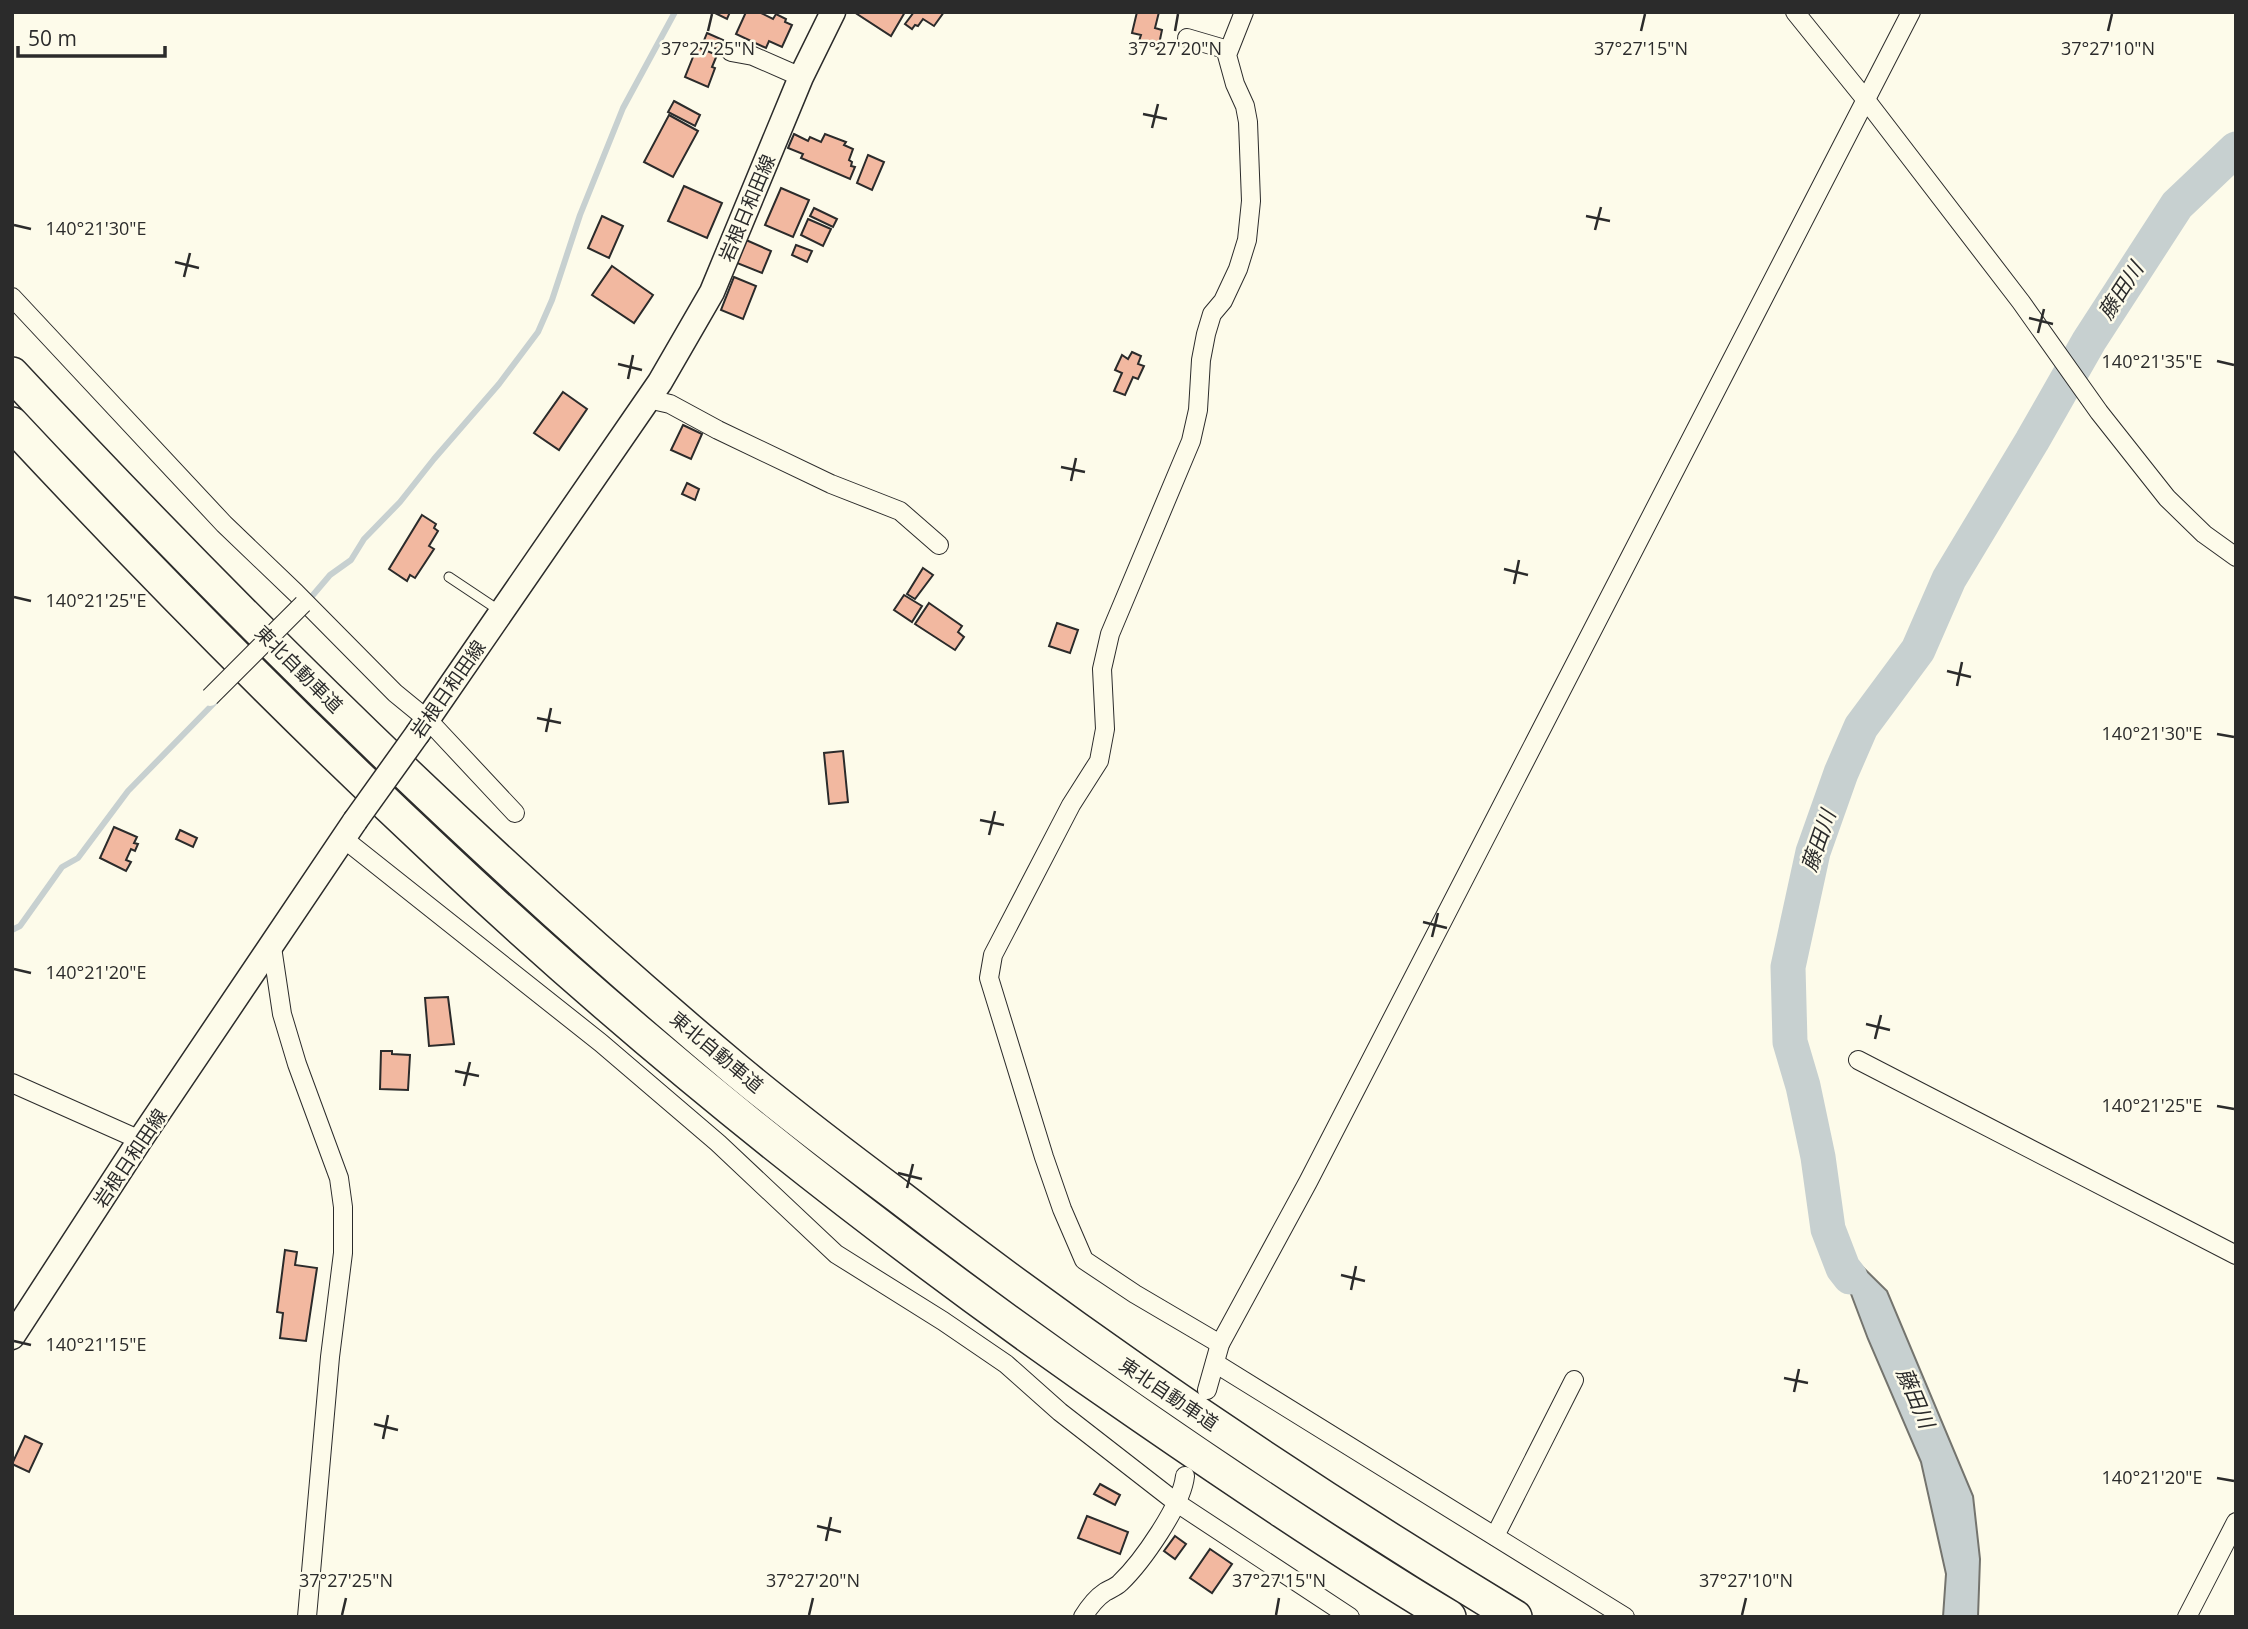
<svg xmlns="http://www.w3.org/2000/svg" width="2248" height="1629" font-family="'Open Sans','Noto Sans JP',sans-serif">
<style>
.water{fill:#c7d0d0;stroke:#74746e;stroke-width:2}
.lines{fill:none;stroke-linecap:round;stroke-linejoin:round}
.stream{stroke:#c7d0d0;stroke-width:6}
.river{stroke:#c7d0d0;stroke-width:35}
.building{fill:#f2b8a0;stroke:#2b2b2b;stroke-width:2}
.lane-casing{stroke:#2b2b2b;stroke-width:11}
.street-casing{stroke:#2b2b2b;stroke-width:20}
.secondary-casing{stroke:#2b2b2b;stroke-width:27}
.highway-casing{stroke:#2b2b2b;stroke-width:36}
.lane{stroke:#fdfbea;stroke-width:9}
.street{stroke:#fdfbea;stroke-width:18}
.secondary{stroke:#fdfbea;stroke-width:24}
.highway{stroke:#fdfbea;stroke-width:33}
.street-bridge-casing{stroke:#2b2b2b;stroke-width:20;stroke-linecap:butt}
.secondary-bridge-casing{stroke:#2b2b2b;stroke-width:27;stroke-linecap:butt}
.street-bridge{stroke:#fdfbea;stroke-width:18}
.secondary-bridge{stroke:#fdfbea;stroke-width:24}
.ticks{fill:none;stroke:#2b2b2b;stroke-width:2.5}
.labels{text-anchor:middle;stroke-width:5;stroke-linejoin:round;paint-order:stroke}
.street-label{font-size:19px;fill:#2b2b2b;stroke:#fdfbea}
.water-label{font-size:21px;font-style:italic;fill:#2b2b2b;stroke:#fdfbea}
.ticks-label{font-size:18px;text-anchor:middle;fill:#2b2b2b;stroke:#fdfbea;stroke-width:5;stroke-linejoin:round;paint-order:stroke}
</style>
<rect width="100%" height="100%" fill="#fdfbea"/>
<polygon class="water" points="1828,1233 1887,1291 1973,1496 1980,1559 1978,1617 1943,1617 1946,1574 1921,1462 1868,1339"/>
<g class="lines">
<g class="stream">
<polyline points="307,602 330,575 351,560 364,539 400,502 434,459 499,384 538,332 552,300 580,215 623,108 675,12"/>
<polyline points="12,930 20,926 62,867 78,858 128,791 217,700"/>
</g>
<polyline class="river" points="1850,1277 1843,1268 1828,1229 1818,1157 1803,1086 1790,1042 1788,967 1813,852 1841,773 1861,727 1918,650 1949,579 2032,441 2089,341 2177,205 2236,149"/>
</g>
<g class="building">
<polygon points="713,12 730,12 727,19"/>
<polygon points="746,12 759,12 773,19 776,14 786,19 785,22 792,25 782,47 769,41 766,48 736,34"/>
<polygon points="854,12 905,12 891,36"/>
<polygon points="914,12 944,12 934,26 923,19 918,26 915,25 912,29 905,24"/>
<polygon points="1137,12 1159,12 1155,28 1162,30 1158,49 1138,44 1141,35 1132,33"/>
<polygon points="707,33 723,40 719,50 703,43"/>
<polygon points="697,47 717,55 712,67 715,68 708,87 685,77"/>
<polygon points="674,101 700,115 695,126 668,112"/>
<polygon points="669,115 698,131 673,177 644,162"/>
<polygon points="794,134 808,141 810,137 821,142 825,134 846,142 844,145 853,149 849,160 852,162 851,166 855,167 850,179 801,158 803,154 788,148"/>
<polygon points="868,155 884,162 872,190 857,183"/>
<polygon points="684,186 722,203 707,238 668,221"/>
<polygon points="781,188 809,200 793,237 765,225"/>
<polygon points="814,208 837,219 833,227 810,216"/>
<polygon points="602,216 623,226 609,258 588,248"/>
<polygon points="808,219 831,229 823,246 801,235"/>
<polygon points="746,240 771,251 762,273 737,263"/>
<polygon points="796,245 812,251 807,262 792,255"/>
<polygon points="612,266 653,295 634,323 592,295"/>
<polygon points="734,277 756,286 743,319 721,310"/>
<polygon points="1132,352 1141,356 1138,364 1144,366 1138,379 1133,377 1125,395 1114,391 1122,373 1115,370 1122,355 1128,359"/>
<polygon points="563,392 587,409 559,450 534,433"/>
<polygon points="683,425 702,434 691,459 671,450"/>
<polygon points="687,483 699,489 695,500 682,494"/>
<polygon points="422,515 436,524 434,528 438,531 429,546 434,549 415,578 410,575 407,581 389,569"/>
<polygon points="923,568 933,575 915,599 907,594"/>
<polygon points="904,595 922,606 912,622 894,610"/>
<polygon points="929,603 962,626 958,632 964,637 955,650 915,624"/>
<polygon points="1057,623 1078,630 1070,653 1049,646"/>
<polygon points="843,751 848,802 829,804 824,753"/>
<polygon points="114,827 137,837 134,843 138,844 135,851 131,849 126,860 131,862 126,871 100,858"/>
<polygon points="180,830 197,838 193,847 176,839"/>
<polygon points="448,997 454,1044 429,1046 425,998"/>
<polygon points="381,1051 392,1051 392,1054 410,1055 408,1090 380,1089"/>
<polygon points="285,1250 297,1252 295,1265 317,1268 306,1341 280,1338 283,1313 277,1312"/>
<polygon points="25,1436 42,1444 29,1472 12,1464"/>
<polygon points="1100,1484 1120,1495 1115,1505 1094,1494"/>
<polygon points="1087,1516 1128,1532 1120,1554 1078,1538"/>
<polygon points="1175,1536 1186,1544 1175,1559 1164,1551"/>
<polygon points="1210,1549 1232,1564 1212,1593 1190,1578"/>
</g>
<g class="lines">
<g class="lane-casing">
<polyline id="lane" points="449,577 500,611"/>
</g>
<g class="street-casing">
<g id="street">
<polyline points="1795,12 1866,100 2021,302 2099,412 2167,498 2204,534 2236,557"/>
<polyline points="1187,38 1228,50"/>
<polyline points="731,52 753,56 801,77"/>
<polyline points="12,297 224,524 296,593 395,693 428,720 515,813"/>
<polyline points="648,399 670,404 718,430 831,484 900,511 939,545"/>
<polyline points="344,839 601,1043 718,1143 836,1254 943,1321 1006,1364 1060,1412 1177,1503 1350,1617"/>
<polyline points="272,947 282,1014 297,1064 339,1178 343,1207 343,1253 330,1357 307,1617"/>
<polyline points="1858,1060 2236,1255"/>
<polyline points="12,1083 140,1140"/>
<polyline points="1220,1344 1135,1294 1084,1260 1062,1209 1044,1157 989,978 993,955 1071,805 1099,761 1105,729 1102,669 1110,634 1191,441 1198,410 1201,360 1206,334 1212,314 1223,301 1238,269 1247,240 1251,201 1248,122 1245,106 1235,84 1227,55 1244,12"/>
<polyline points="1215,1363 1625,1617"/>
<polyline points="1207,1390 1220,1344 1308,1182 1911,12"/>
<polyline points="1495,1536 1574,1380"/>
<path d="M1083,1617C1089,1607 1096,1598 1105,1592C1110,1589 1116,1587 1120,1583C1142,1562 1182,1505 1185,1476"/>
<polyline points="2187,1617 2236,1522"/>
</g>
</g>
<g class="secondary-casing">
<g id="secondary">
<polyline points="418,733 660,382 712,292 801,77 833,12"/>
<polyline points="12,1337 140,1140 355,821"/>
</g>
</g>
<g class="highway-casing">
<g id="highway">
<path d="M12,374C241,619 479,854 735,1069C788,1113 843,1155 898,1196C1095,1348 1302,1488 1515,1617"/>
<path d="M12,424C151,573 295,719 444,858C661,1062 896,1247 1142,1416C1242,1485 1344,1554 1449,1617"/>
</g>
</g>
<use href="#lane" class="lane"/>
<use href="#street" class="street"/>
<use href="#secondary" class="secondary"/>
<use href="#highway" class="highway"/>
<g class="street-bridge-casing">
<polyline id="street-bridge" points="210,697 303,604"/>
</g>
<g class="secondary-bridge-casing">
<polyline id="secondary-bridge" points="355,821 418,733"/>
</g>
<use href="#street-bridge" class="street-bridge"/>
<use href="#secondary-bridge" class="secondary-bridge"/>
</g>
<path class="ticks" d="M708,31L712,14M1175,31L1178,14M1641,31L1645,14M2108,31L2112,14M1143,114L1167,119M1152,128L1158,104M1586,216L1610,221M14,225L31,229M1595,230L1601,207M175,262L199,268M184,277L190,253M2029,318L2053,324M2038,333L2044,309M2217,361L2234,365M618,364L642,370M628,379L633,355M1061,467L1085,472M1071,481L1076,458M1504,569L1528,575M1514,584L1519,560M14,597L31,601M1947,671L1971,677M1957,686L1962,662M537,718L561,723M546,732L551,708M2217,734L2234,737M980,820L1004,825M989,835L995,811M1423,922L1447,928M1432,937L1438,913M14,969L31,973M1866,1024L1890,1030M1875,1039L1881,1015M455,1071L479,1076M464,1086L470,1062M2217,1106L2234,1109M898,1173L922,1179M907,1188L913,1164M1341,1275L1365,1281M1351,1290L1356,1266M14,1341L31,1345M1784,1378L1808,1383M1794,1392L1799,1369M374,1424L398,1430M383,1439L388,1415M2217,1478L2234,1481M817,1526L841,1532M826,1541L831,1517M342,1615L346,1598M809,1615L813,1598M1276,1615L1279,1598M1742,1615L1746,1598"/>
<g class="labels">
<g class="street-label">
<text transform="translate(747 208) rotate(-67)" y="7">岩根日和田線</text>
<text transform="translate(299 669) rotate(45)" y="7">東北自動車道</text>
<text transform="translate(448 689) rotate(-55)" y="7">岩根日和田線</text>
<text transform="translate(717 1052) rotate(40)" y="7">東北自動車道</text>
<text transform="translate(130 1158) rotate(-56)" y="7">岩根日和田線</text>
<text transform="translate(1169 1394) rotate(34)" y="7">東北自動車道</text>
</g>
<g class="water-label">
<text transform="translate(2121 291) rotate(-57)" y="7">藤田川</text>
<text transform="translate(1819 841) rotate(-71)" y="7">藤田川</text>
<text transform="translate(1915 1398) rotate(67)" y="7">藤田川</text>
</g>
</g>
<g class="ticks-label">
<text x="708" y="55">37°27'25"N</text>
<text x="1175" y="55">37°27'20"N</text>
<text x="1641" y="55">37°27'15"N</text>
<text x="2108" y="55">37°27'10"N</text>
<text x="96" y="235">140°21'30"E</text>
<text x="2152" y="368">140°21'35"E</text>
<text x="96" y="607">140°21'25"E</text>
<text x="2152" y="740">140°21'30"E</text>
<text x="96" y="979">140°21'20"E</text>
<text x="2152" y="1112">140°21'25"E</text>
<text x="96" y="1351">140°21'15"E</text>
<text x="2152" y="1484">140°21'20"E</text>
<text x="346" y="1587">37°27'25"N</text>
<text x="813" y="1587">37°27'20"N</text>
<text x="1279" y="1587">37°27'15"N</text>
<text x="1746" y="1587">37°27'10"N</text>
</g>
<rect width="2248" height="1629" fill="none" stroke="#2b2b2b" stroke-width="28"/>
<path d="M18 46v10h147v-10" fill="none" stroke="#2b2b2b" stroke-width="3.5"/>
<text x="28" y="46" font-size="21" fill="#2b2b2b" stroke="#fdfbea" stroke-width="5" paint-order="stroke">50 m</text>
</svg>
